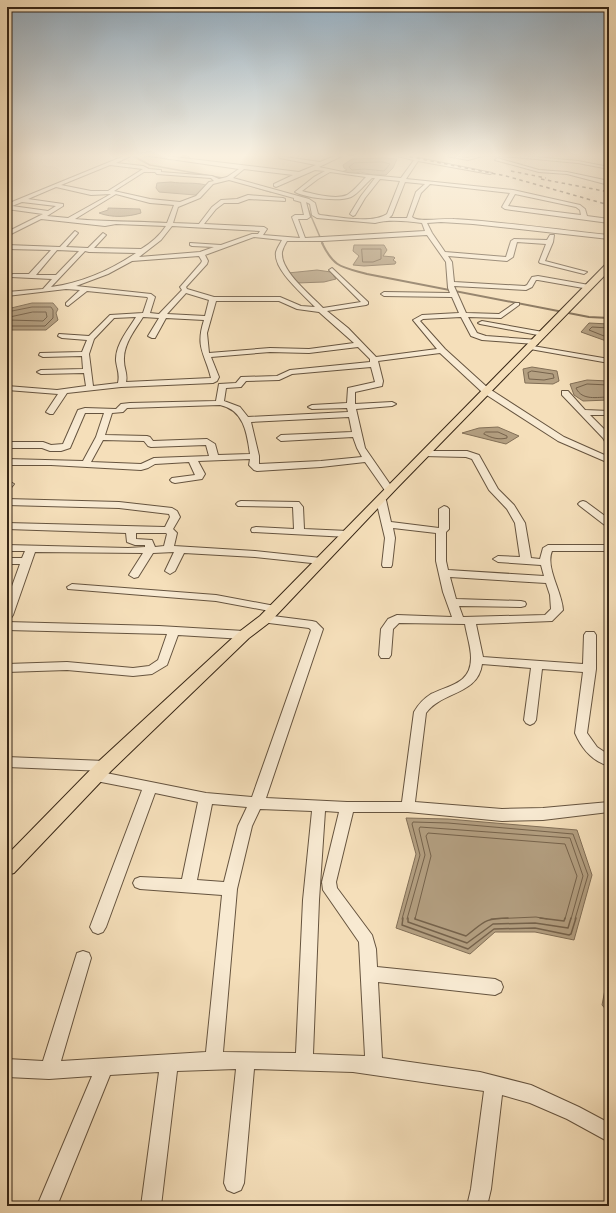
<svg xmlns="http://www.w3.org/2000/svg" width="616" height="1213" font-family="'IM FELL DW Pica',serif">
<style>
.water{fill:#b4a082;stroke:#826f57}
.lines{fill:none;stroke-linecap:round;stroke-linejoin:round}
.shore-far1{stroke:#76634c;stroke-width:1}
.shore{stroke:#76634c;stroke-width:1.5}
.stream-far1{stroke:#826f57;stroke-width:1.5}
.stream{stroke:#826f57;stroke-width:2}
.minor-casing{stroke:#66543f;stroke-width:2}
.major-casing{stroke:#372616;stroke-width:2}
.minor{fill:#f8ead2;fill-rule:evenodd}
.major{fill:#f5dfba;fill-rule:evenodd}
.rail{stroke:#372616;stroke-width:1.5;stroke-dasharray:3.5 3.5;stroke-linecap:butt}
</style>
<rect width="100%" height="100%" fill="#f5dfba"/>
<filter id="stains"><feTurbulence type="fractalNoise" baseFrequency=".005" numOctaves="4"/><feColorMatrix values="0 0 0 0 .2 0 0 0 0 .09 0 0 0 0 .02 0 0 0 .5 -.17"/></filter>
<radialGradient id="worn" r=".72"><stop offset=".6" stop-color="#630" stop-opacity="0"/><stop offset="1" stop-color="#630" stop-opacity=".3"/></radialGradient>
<g class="water">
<polygon points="383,158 397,159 393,168 386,175 374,175 360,172 353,174 341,172 347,170 344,168 343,165 352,159"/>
<path d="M171,182C183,184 194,182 206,185L200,193L195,195L159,192L156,188L157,183Z"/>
<path d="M108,208L140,209L141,213C128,217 112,218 99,213L108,210Z"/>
<polygon points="354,245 384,245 387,250 383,256 394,257 395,258 393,260 396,262 395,264 364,266 353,265 359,256 353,251"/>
<polygon points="317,270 331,272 336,279 324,282 297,283 288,273"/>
<polygon points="32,303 53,303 58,309 56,313 58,320 46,330 7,330 7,309"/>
<polygon points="589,323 609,324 609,342 581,332"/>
<polygon points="532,367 557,371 559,381 553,384 525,383 523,369"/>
<polygon points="587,380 609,381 609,400 583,401 574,395 570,384"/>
<polygon points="498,427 519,436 506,444 462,433 479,428"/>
<polygon points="406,818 448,819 577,830 592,875 574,940 535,932 495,932 470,954 396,928 416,854"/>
<polygon points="609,969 609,1013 602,1005"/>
</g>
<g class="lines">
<g class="shore-far1">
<polygon points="383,162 390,164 384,171 364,169 352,170 349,167 354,163"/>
<polygon points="362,249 381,249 381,259 373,262 363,262"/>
<polyline points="7,312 32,307 51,307 53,310 53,318 45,326 7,326"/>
<polygon points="33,312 46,312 47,317 43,321 9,320 11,317"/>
<polyline points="609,328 592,327 589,330 609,338"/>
<polygon points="532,371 553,374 554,378 544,380 529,379 528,373"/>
<path d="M609,385L587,384L576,388C582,401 597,397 609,397"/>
<path d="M486,432H498L507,436V438C499,440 491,438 484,434Z"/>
<polyline points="402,919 420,855 412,824 413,822 448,823 573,834 588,875 575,919"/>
<polyline points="407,919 425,855 419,829 420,827 570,838 583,876 571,919"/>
<polyline points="415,919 431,856 426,836 428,833 565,844 577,876 565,919"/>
<polyline points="491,919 536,917 547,919"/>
</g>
<g class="shore">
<polyline points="403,918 402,925 468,949 494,929 535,928 569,935 571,934 576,918"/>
<polyline points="408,918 408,922 467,943 493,924 535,923 568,928 571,918"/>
<path d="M415,918V919L466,936C484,922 485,918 508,918"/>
<polyline points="540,918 564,921 565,918"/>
</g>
<g class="stream-far1">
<polyline points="129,154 150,165 228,179 271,192"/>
<polyline points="305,202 323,244"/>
</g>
<path class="stream" d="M322,243C334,268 342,267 367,274L589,317L609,318"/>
<g class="minor-casing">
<g id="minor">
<path d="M129,154H135L116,163L143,166L149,169L161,170V172L212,176L219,179L227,177L239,169L136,154H149L299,172L316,165L280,158L278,156L320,162L340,154H346L319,167L348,173L401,178L414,160L389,154H399L492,173L490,174L418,161L406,179L513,190L580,205L585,209L587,216L609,219V223L505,209L502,207L510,193L430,184L421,193L412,217C419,223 443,218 454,219C506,222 557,230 609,235V239L473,224L441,222L427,223L432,233L445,252L506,257L511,241L514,239L547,240L550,235H554L553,242L545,261L587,272L584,274L540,263L539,262L546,244L517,242L513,257L507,261L448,256L452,262L454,282L525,286L527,285L532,277L538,276L589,285L592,287L589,289L538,280H536L532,287L526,290L454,286L466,313L499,314L515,303H519V305L501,318L468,317L477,333L486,336L538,340V344H535L482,340L471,336L461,317L423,319L420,321L445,349L488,388L564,437L609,457V463L558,441L482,392L440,353L378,361L383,381L382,386L355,392V404L392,402L396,404L392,406L356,409L365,448L394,490L392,492H386L365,462L321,467L257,471L254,470L249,465L250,459L198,461L205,474L202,479L175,483L172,482L170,480L172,478L195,475L189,462L155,464L148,468L141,470L51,465H7V459L83,461L96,437L104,413H85L70,448L61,451H50L42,448H7V442H43L51,445L63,444L78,410L85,408L116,409L121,404L130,403L216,401L219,384L236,383L241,377L277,376L290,370L370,362V359L358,347L309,353L270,352L211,357L219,377L217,381L213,383L121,387L67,393L53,414H50L46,412L58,394L7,390V386L57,390L86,386L84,373L41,374L37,372L41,370L83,369L82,356L43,357L39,355L40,353L82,352L87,340L62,338L58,336L59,334L89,336L110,315L143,313L148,298L147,297L87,291L68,306L66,305V303L80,290L66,289L7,296V292L43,289L52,279L11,277V275L13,274H29L51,250L7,249V245L60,247L75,231L78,233L66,247L88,248L103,233L106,235L94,248L141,249C151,243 160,235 166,226L116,224L105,226L41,219L7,236V232L43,214L7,209V204ZM110,165L143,169L108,191H91L61,185ZM244,169L293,175L274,184V186L276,187L315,170L325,171L314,177L295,192C306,198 339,202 351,197C359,193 365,184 372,178H375L361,196L350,214L353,216L355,215L365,198L380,179L400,181L387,214C372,224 338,217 320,215L318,214L315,203L309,199L233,178ZM144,172H155L157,174L211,178L214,181L209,182L196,196L180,202L150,199L114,191ZM330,172L366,177C360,183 354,191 347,195C336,200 313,194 302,191L318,179ZM229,180L294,198V200L301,202L304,215H295L292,217L300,238L263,235L267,229L264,227L204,224L216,209L224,203H238L249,199L285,201V199L283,198L248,195L237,199L221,200L212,207L199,224L173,223L178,207L200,198L213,184ZM405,182L425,184L416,192L407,218H389L392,215ZM56,187L91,195L111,194L68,218L47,216L63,206V204L28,199ZM116,194L150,203L174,205L167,223C136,221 106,222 75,219ZM515,194L576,207L580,210L581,215L508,206ZM22,202L56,206L48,211L12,206ZM306,202L310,204L312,215L317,218L375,223C389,219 407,221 422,223L425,231L305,238L298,219H307L310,217ZM172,226L260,231L258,234H252L221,245L190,243V245L192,246L214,247L200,252L139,257L161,240ZM427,235L446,262L448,288L450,293L384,292L381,294L384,296L452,297L459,313L422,315L413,320L437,349L376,357L348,328L327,311L366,305L368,304V302L332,268L329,270L361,302L323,308C311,295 280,271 282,252C283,248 285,244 287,241H323ZM254,237L282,240C280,244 277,248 276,252C273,270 304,295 315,307L301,306L280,297H214L187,289L186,287L207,264L208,261L205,255ZM57,250L79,251L56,275H36ZM85,251L89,252L136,253C111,270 81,283 51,287ZM199,256L202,261L201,263L181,286L180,287L182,290L159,314L150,313L155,297L151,294L76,286L108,274L132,261ZM186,293L209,300L205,316L167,314ZM216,301H279L297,309L319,312L354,343L309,349L270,348L209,353L207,333ZM136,317C128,330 115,345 116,361C117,369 120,374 118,383L93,386L89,354L94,339L114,318ZM143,317L159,318L148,336L152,338H155L166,318L204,320C195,348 205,353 211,378L126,382C128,374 124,369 124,361C123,344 135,330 143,317ZM371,367L375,382L348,388L347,403L312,405L308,407L312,409L347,408L348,412L248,417L240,407L224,401L226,388L241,387L246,381L279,380L292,374ZM220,405C244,410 247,433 250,454L218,455L215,444L207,439L153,441L150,437L147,436L105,435L112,413L123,412L127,408ZM349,417L352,432L281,435L277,438L281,441L353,437L357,448L362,457L321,461L259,464V456L251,422ZM103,440L144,441L148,446L151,447L206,445L209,456L154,458L141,464L91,462Z"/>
<polygon points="436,154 468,158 481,154 514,155 578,161 609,167 609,169 578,163 514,157 486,155 468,160"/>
<polygon points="497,158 539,170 567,172 609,181 609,185 567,174 539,172 495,160"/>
<polygon points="482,321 543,332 547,334 543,336 480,324 478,323"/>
<polygon points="527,345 609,359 609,363 530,349 527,349"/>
<polygon points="562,391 568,391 585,410 609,411 609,415 590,415 609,434 609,444 606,443 603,438 562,395"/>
<path d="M426,451H467L479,455L498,489L514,505L525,523L531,558L540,559L543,548L548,545H609V551H552C545,567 562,592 563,610L552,621L476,624L483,657L583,664L584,635L586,632H594L596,635V669L587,733L597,747L609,755V766C592,761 582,749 575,733L583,672L542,669L536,720L534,723L530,725L526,723L524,720L531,668L482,664C478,695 442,691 426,713L415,802L502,809L543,808L609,802V812L543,820L502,821L408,812H353L336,882L337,888L372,935L376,949L377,967L495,979L501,982L503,987L501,992L495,995L378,982L382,1058L480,1072L531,1085L579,1107L609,1123V1142L567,1119L530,1103L502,1095L491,1189L487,1206H467L471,1189L484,1091L353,1072L254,1069L244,1183L241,1190L234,1193L227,1190L224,1183L236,1069L177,1071L161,1206H141L159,1072L110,1075L57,1206H37L92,1076L49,1079L7,1077V1059L43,1061L77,953L83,951L89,953L91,958L61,1061L206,1052L222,895L140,889L135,887L133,883L135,879L140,877L182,879L198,802L155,793L106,927L103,932L98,934L93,932L90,927L142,790L91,780L89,776L91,772L96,771L206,793L252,797L311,630L309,628L261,622L259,619L261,616L265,615L312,621L316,622L323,629L266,798L347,802H402L414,712C418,705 423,699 431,694C449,685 471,684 471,658C471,647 467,636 465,624L399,623L393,629L391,655L389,658H381L379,655L381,629L388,619L397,615L452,617L443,592L436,561V533L393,528L395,538L392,565L391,567H383L382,565L385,538L376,500L381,497L386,500L391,522L439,528V509L444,506L447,507L449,509V529L446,532V561L448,570L544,576L541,565L498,562L493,559L498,556L520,557L515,523L507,509L489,490L472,459L466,457L423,456L422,454ZM450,577L546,583L550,595L551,609L545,615L463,617L459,606L521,607L525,606L526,604L525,602L521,601L456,599ZM212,804L247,807L238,826L224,882L197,880ZM260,809L312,811L303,900L296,1053L223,1052L237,889L252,826ZM325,811L339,812L322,882L323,890L359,942L365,1056L313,1054L319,900Z"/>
<polygon points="7,480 14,484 10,489 7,490"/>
<path d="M7,499L119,502L172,508L177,511L180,517L173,529L177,533L174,546L255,551L321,558L326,561L321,564L255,557L184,553L175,571L170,574L165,571L174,552L153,553L138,577L134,578L129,575L143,553L35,552L13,615L11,618L7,619V600L20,564H7V558H22L25,551H7V545L128,548L145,547V545H135L127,542L126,533L7,529V523L165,527L170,517L169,514L119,508L7,505ZM136,533H166L167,534L164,546L155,547L152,540L136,539Z"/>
<polygon points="241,501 299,502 303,507 304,529 348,531 353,534 348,537 252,532 251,530 252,528 256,527 294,529 293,507 238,506 236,504 238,502"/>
<polygon points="583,501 586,502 609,519 609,527 606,526 580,506 578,504 580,502"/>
<polygon points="72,584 216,595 275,606 279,607 281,609 279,611 275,612 216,601 68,589 67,587"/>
<polygon points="7,622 159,626 244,631 248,632 250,635 248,638 244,639 178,635 167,665 152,674 133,676 67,670 7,672 7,664 67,662 133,668 149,666 158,660 167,634 7,630"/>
<polygon points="7,757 105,761 110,762 112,766 110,770 105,771 7,767"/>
</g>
</g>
<g class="major-casing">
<polygon id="major" points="606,264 609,264 609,271 397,488 270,622 249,638 111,771 14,873 7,875 7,855 99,761 239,632 260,616"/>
</g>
<use href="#minor" class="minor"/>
<use href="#major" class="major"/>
<g class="rail">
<polyline points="396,154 506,176 609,205"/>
<polyline points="511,171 546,178"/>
<polyline points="541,179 609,192"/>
</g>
</g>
<linearGradient id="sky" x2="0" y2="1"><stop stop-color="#93acbf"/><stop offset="0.48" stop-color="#faf1e0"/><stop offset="1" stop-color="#faf1e0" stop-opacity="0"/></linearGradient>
<rect width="616" height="324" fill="url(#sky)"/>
<rect width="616" height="1213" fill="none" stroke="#f5dfba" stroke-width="24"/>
<rect x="8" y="8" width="600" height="1197" fill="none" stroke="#372616" stroke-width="2"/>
<rect x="12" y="12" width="592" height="1189" fill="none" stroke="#372616"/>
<rect width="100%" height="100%" filter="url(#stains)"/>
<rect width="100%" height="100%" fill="url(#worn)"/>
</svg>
